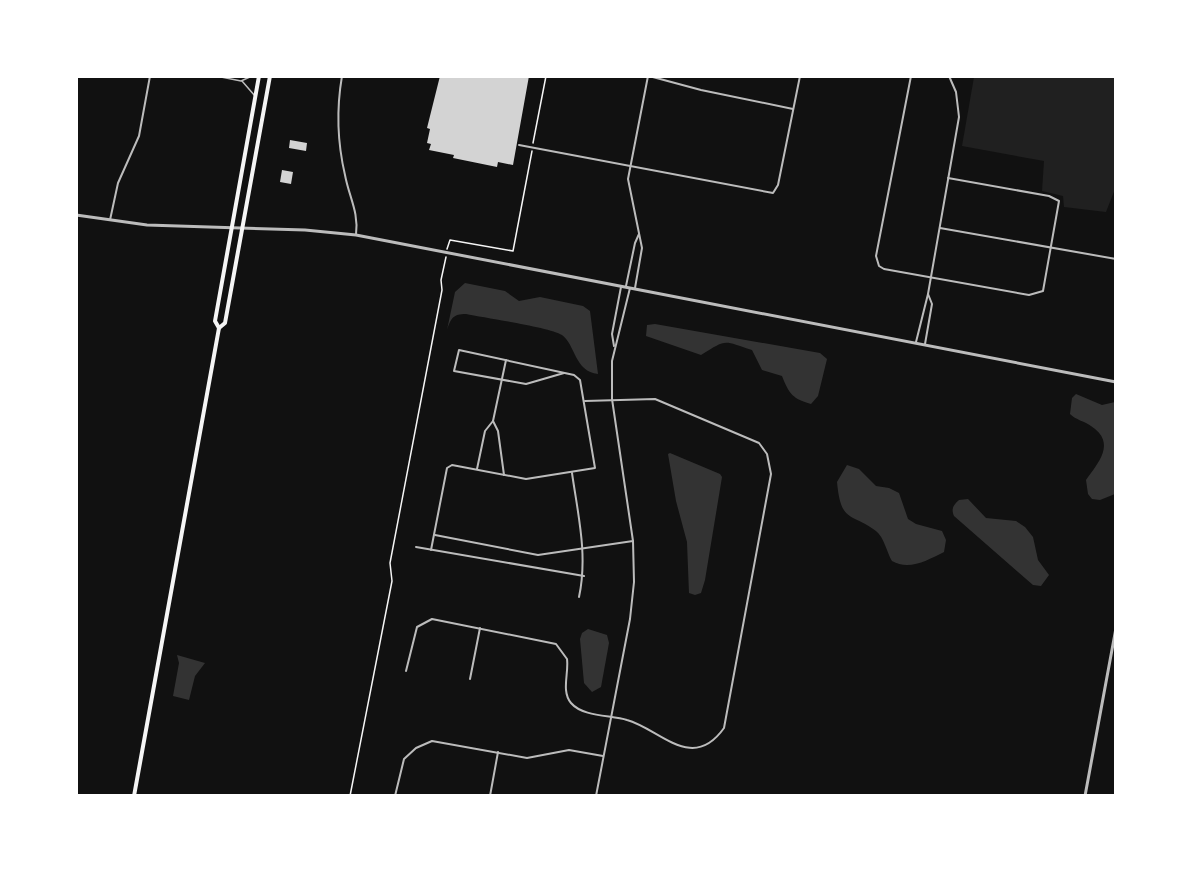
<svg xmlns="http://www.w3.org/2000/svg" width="1192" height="872" font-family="'DM Sans',sans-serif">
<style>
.green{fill:#202020}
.water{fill:#333}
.building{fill:#d3d3d3}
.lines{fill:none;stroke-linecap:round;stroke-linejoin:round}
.path{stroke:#f5f5f5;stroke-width:1.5}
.service{stroke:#bcbcbc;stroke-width:1.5}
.minor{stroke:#bcbcbc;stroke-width:2}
.tertiary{stroke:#bcbcbc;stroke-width:3}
.primary{stroke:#f5f5f5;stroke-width:4}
</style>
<rect width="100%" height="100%" fill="#111"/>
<polygon class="green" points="974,77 1115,77 1115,189 1106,212 1064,207 1063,196 1042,191 1044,161 962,146"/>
<g class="water">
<path d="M465,283L505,291L519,301L540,297L583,306L590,311L598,374C575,372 575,344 562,335C549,327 485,318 466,314C453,314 451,318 447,330L455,292Z"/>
<path d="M655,324L820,353L827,359L818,396L811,404C793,399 789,394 782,376L762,370L752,350C722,340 727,339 701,355L646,336L647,325Z"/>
<path d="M1076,394L1102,405L1115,402V494L1100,500L1092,499L1088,494L1086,480C1098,463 1117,443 1091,426C1084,421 1076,420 1070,414L1072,398Z"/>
<polygon points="670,453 720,474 722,477 705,580 701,593 695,595 689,593 687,542 676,501 668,454"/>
<path d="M847,465L859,469L876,486L889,488L899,493L908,519L916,524L942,531L946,540L944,552C928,560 909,571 892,561C887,553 884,537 876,531C851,512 841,524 837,482Z"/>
<path d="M968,499L986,518L1016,521L1025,527L1033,537L1038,560L1049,575L1041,586L1033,585L954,516C951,509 953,505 959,500Z"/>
<polygon points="588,629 607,635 609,643 601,687 592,692 584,683 580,639 582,633"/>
<polygon points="177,655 205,663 195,676 189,700 173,696 179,663"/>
</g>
<g class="building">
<polygon points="440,76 529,76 513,165 498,162 497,167 453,158 454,155 429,150 431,144 427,143 430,129 427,128"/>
<polygon points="290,140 307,143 306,151 289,148"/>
<polygon points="282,170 293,172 291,184 280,182"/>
</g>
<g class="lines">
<g class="path">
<polyline points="533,143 546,76"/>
<polyline points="447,249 450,240 513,251 532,151"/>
<polyline points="350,796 392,581 390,563 442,290 441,280 446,257"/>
</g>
<g class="service">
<polyline points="216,76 241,81 252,76"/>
<polyline points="242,81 255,96"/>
</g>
<g class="minor">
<path d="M342,76C336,111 337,141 345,175C349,197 359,212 356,235"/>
<polyline points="649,76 701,90 793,109"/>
<polyline points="911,76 876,256 879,266 884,269 1029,295 1043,291 1059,201 1049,196 948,178"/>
<polyline points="519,145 773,193 778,185 800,76"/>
<polyline points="110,220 118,183 139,136 150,76"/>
<polyline points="940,228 1116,259"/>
<polyline points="626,286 635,243 639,234"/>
<polyline points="635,288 642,248 628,179 648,76"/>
<polyline points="916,342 928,294 959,117 956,92 949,76"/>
<polyline points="925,344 932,304 928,294"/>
<polyline points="614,346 612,334 621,287"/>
<polyline points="493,421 498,431 504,475"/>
<polyline points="477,469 485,431 493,421 506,360"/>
<path d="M572,473C578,515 588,555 579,597"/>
<polyline points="435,535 538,555 633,541"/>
<polyline points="416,547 584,576"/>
<polyline points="431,550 447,468 452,465 526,479 595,468 580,380 574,375 459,350 454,371 526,384 564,373"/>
<path d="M406,671L417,627L432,619L556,644L567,659C569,673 561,691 571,703C583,717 611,715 627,720C660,729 692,773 724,728L771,474L767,454L759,443L655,399L585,401"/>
<polyline points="470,679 480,628"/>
<polyline points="395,796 404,759 416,748 432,741 527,758 569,750 603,756"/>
<polyline points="490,796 498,752"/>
<polyline points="596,796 630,619 634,582 633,541 612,399 612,361 630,288"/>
</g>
<g class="tertiary">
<polyline points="76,215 147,225 305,230 356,235 1116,382"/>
<polyline points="1085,796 1116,628"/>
</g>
<g class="primary">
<polyline points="219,328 225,323 270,76"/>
<polyline points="134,796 219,328 215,321 259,76"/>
</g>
</g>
<rect width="1192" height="872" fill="none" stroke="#ffffff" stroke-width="156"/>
</svg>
